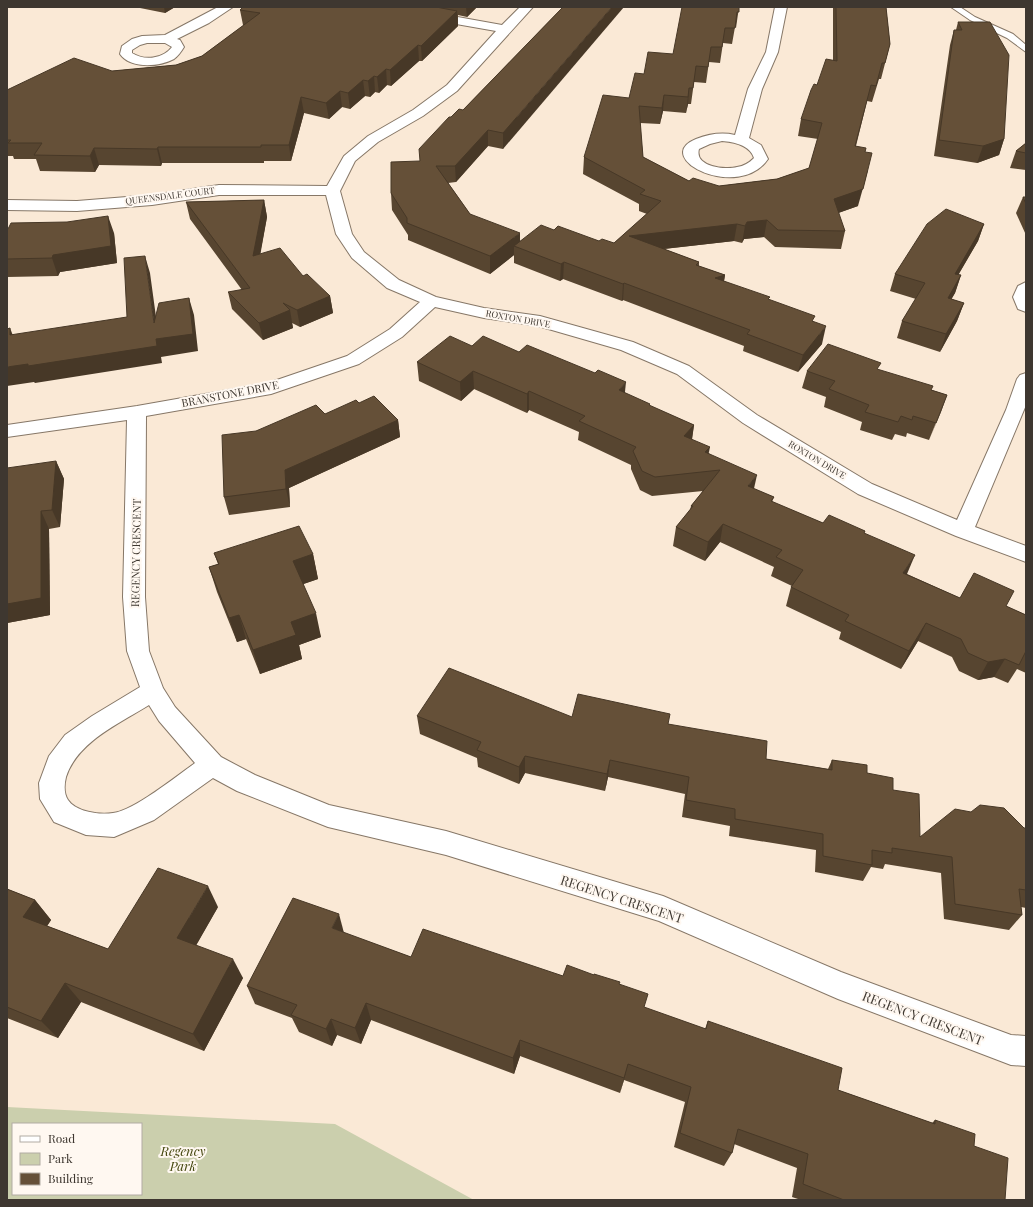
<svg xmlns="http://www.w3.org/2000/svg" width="1033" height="1207" font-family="'Playfair Display',serif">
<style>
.green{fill:#cbcfad;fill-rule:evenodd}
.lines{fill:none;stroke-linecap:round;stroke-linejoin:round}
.service-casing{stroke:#867767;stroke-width:2}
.minor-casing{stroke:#867767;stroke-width:2}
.service{fill:#fff;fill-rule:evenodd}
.minor{fill:#fff;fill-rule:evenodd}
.wall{fill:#574530}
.shaded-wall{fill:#473827}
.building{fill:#655038;stroke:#473827}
.labels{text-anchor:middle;stroke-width:4;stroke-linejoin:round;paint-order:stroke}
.far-street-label{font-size:9px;fill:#3e3730;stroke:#fff8f1}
.street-label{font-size:11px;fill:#3e3730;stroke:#fff8f1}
.near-street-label{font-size:13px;fill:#3e3730;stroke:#fff8f1}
.near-park-label{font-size:13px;font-style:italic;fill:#45470e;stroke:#fff8f1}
</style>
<rect width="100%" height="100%" fill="#fae9d6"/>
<path class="green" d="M7,1107L335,1124L474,1200H7ZM13,1124H141V1194H13Z"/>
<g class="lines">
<g class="service-casing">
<polygon id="service" points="951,7 960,7 975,17 1013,34 1026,45 1026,52 1007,38 970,20"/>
</g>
<g class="minor-casing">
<g id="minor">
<path d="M218,7H233L209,23L177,39L180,40L184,47C181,52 178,56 174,59C159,67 130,69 120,54L122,46L132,39L142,36L165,35ZM147,43H165L172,47C163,59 144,61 132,53V50L140,45Z"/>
<path d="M376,7H402L502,25L520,7H533L457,91L423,116L378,142L355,161L340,191L352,234L364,252L399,280L436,297L484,308L540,316L633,342L689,366L757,415L872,484L957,520L1006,410L1017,379L1020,375L1026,373V405L975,527L1026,546V562L956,536L858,494L743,423L677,374L621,350L538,326L484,318L435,307L402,337L359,364L271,394L146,416L145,597L149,651L163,688L175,707L221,757L255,775L329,805L446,831L663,896L841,972L1011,1035L1026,1036V1066L1011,1065L838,999L659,921L446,855L328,827L237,791L213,778L154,820L114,837L86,835L54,822L40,799L39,783L49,756L65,735L92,716L140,687L127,651L123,597L127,420L7,437V425L137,406L268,383L347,356L390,329L420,302L387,288L352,258L336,234L326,195H219L152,205L77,211L7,210V200L77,201L152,195L219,185L327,186L344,156L368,136L413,110L447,85L496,31L382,11L378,10ZM149,705L159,721L195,763C177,776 133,811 113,813C99,815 76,812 68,800C64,794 64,785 66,777C77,742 120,723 149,705Z"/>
<path d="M775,7H787L778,52L762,89L749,138L761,145L768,159C739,202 650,158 696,139C709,134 722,132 735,135L748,89L766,52ZM722,141C734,142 750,145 754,158C749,163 744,166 737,167C726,170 694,167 699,149L710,144Z"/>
<polygon points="1026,282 1026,312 1018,309 1013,297 1018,286"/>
</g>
</g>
<use href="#service" class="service"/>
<use href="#minor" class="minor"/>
</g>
<g class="wall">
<polygon points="135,7 175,7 165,13"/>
<polygon points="243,7 477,7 467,17 458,15 458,26 422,61 419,61 391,86 387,85 379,93 375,92 370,97 365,96 350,109 342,107 329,119 304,113 291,161 264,161 264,163 162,163 161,166 99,165 95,172 40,171 36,159 14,159 13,156 7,156 7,90 112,71 176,65 202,56 244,25 243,25 240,10"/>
<polygon points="563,7 503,149 488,146 456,182 448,183 470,214 520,241 554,230 599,241 614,243 647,214 639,211 639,204 583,174 584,157 629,98 644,74 673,54 739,7 736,28 735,27 732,44 723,43 720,63 709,62 706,83 694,82 691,104 688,104 686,113 663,111 660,124 640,123 643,157 689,181 719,186 777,179 809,168 818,139 798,136 801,119 817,85 833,60 833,7 886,7 890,44 881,79 879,79 872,102 867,101 856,146 858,206 838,213 845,231 841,249 775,247 764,237 744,239 742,243 734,241 664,249 699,262 699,266 725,275 724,281 769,300 814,322 822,344 798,372 743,351 744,346 623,300 622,301 563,279 560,281 514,263 514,255 490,274 408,240 408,235 392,210 391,193 420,161 451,117 463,110"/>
<polygon points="958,22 990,22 1004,139 999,155 977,163 934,156 950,45 954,30 956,30"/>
<polygon points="1026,143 1026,170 1010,168 1016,151"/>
<polygon points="1023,197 1026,197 1026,235 1016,213"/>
<polygon points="264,200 267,217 260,254 303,276 330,296 333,313 300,327 292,323 293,328 263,340 232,309 228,292 242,290 190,219 186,202"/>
<polygon points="984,224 978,241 958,275 961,275 955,293 951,299 964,303 957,321 940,352 897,338 902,321 916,299 890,291 895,274"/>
<polygon points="7,229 114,233 117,263 60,272 58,276 7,277"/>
<polygon points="472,346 519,352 625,393 650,406 694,425 692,440 754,489 774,497 772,502 823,523 865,531 864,533 907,574 960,598 1006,606 1026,615 1026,673 1017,669 1008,683 994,677 978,680 959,671 952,657 918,641 901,669 839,639 841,632 786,606 791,587 792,586 771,576 774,567 720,542 705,561 673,546 676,527 690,510 691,506 703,491 652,496 640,490 631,469 631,465 578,440 579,432 529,410 527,413 474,389 461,401 419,381 417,362"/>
<polygon points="879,370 932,390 947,395 929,440 907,433 906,437 895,434 892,440 860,430 862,422 824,407 826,397 802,388 807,371"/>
<polygon points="359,403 398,420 400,437 289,488 290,507 229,515 224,497 256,431 325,414"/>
<polygon points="56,461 64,479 60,527 49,529 50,615 7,623"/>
<polygon points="214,553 313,554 318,579 303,584 321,637 299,645 302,659 260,674 246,639 237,642 217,592 209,567 218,564"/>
<polygon points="417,716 572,717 668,724 766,759 828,769 832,760 867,773 893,790 920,837 1026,828 1026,908 1021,907 1022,915 1009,930 944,919 941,873 885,864 883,869 871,867 863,881 815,872 816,850 729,836 730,826 682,817 685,794 608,777 605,791 525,773 519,784 478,767 477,758 420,734"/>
<polygon points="7,889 35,900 51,920 47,926 108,949 218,907 196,945 243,978 204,1051 81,1002 58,1038 7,1018"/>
<polygon points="344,933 411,957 563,976 594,975 619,984 645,1008 705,1029 708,1021 838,1090 932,1123 935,1120 974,1146 1005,1200 801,1200 792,1197 797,1168 734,1144 732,1153 724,1166 674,1147 685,1102 624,1080 620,1093 520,1056 514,1074 371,1020 361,1044 337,1035 332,1046 299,1032 292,1018 255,1004 247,986"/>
</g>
<g class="shaded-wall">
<polygon points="164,7 175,7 165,13"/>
<polygon points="466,7 477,7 467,17"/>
<polygon points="612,7 624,7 503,149 503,133"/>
<polygon points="457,11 458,26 422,61 421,46"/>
<polygon points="418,45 419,61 391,86 390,70"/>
<polygon points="386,69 387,85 379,93 377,77"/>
<polygon points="374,76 375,92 370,97 368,81"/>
<polygon points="363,80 365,96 350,109 348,93"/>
<polygon points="689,88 688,104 686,113 688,97"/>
<polygon points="340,91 342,107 329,119 326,103"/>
<polygon points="664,95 663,111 660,124 662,108"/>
<polygon points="301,97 304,113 291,161 289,145"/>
<polygon points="488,130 488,146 456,182 455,166"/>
<polygon points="1004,139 999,155 977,163 983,146"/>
<polygon points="158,147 162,163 161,166 157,149"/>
<polygon points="94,148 99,165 95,172 90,156"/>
<polygon points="868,170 858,206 830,216 834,199"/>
<polygon points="264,200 267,217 257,273 253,256"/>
<polygon points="108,216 114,233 117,263 60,272 58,276 52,258 53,255"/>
<polygon points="767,220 764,237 744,239 742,243 745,226 747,222"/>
<polygon points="737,224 734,241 627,253 629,236"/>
<polygon points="984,224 978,241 949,291 955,274"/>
<polygon points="520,233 520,248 514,246 514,255 490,274 490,256"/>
<polygon points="145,256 150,273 159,339 189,298 194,315 198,351 161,357 162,363 35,383 34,382 7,386 7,367 154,323"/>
<polygon points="564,262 563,279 560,281 561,264"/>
<polygon points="725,275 722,292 715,278"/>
<polygon points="961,275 955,293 942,316 948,298"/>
<polygon points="624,283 623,300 622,301 623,284"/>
<polygon points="330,296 333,313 300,327 297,310"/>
<polygon points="964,303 957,321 940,352 946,334"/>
<polygon points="290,310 293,328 263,340 259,323"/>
<polygon points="826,326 822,344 798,372 803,355"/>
<polygon points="10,328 17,346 10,335"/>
<polygon points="473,371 474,389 461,401 460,382"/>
<polygon points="626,382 624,401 619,390"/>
<polygon points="529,391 529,410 527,413 527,394"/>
<polygon points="947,395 941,412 929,440 936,423"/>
<polygon points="398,420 400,437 289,488 290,507 286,489 285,470"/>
<polygon points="694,425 691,444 684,436"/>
<polygon points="710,447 706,466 705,452"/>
<polygon points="56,461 64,479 60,527 52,510"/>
<polygon points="757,475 753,493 748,486"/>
<polygon points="41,511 49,529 50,615 7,623 7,604"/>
<polygon points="723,524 720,542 705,561 708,542"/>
<polygon points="313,554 318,579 298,586 293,561"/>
<polygon points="915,555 907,574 896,591 903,573"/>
<polygon points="316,613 321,637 299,645 302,659 260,674 253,650 291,622"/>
<polygon points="239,615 246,639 237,642 229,618"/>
<polygon points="926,623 918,641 901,669 909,651"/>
<polygon points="1005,659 994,677 978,680 988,662"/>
<polygon points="7,681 8,682 7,706"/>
<polygon points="525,756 525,773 519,784 519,767"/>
<polygon points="610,760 608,777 605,791 607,774"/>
<polygon points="208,886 218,907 189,958 177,938"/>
<polygon points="35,900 51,920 40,937 23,917"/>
<polygon points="339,914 344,933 332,928"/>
<polygon points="233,959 243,978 204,1051 193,1034"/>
<polygon points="65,983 81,1002 58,1038 41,1021"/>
<polygon points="366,1003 371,1020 361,1044 355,1028"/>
<polygon points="331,1019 337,1035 332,1046 326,1029"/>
<polygon points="520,1040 520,1056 514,1074 513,1058"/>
<polygon points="628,1064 624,1080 620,1093 624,1078"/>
</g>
<g class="building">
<polygon points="243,7 436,7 457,11 421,46 418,45 390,70 386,69 377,77 374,76 368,81 363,80 348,93 340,91 326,103 301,97 289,145 261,145 261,147 158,147 157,149 94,148 90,156 34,155 42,143 8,143 11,140 7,140 7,90 74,58 112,71 176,65 202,56 260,13 240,10"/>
<polygon points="563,7 612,7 503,133 488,130 455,166 436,166 470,214 520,233 490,256 407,223 407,218 391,193 391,162 420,161 419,149 449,117 451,117 459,109 463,110"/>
<polygon points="682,7 739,7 739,12 737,12 735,28 725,28 722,47 711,47 708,67 696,66 693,88 689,88 688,97 664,95 662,108 639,106 643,157 689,181 693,178 719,186 777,179 809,168 822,123 801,119 811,90 814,84 817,85 826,59 837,61 836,7 886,7 890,44 885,63 882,63 876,86 871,85 855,146 866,148 865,152 872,153 863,189 834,199 845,231 778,230 767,220 747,222 745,226 737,224 629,236 699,262 696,265 725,275 715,278 770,297 768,299 815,316 812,321 826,326 803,355 747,334 750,330 624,283 623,284 564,262 561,264 514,246 541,225 554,230 558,226 599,241 602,239 614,243 661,201 640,194 645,190 584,157 603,95 629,98 635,73 644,74 648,52 673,54"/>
<polygon points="958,22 990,22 1009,55 1004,139 983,146 939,140 954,30 962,30"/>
<polygon points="1026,143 1026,153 1016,151"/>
<polygon points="1023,197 1026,197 1026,204"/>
<polygon points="264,200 253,256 280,248 303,276 307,274 330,296 297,310 283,303 290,310 259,323 228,292 250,288 186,202"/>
<polygon points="946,209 984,224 955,274 961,275 948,298 964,303 946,334 902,321 925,283 895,274 927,224"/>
<polygon points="108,216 111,246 53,255 52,258 7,259 7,229 8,229 11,223 67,222"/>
<polygon points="145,256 154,323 159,303 189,298 193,334 156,339 157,346 28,366 28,364 7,367 7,329 10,328 10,335 127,317 124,258"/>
<polygon points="450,336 472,346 483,336 519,352 527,345 595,373 598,370 626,382 619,390 650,404 649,405 694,425 684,436 710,447 705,452 757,475 748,486 774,497 771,501 823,523 829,515 865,531 864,533 915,555 903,573 960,598 974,573 1014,591 1006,606 1026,615 1026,651 1019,665 1005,659 988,662 968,653 961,639 926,623 909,651 845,621 849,615 791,587 803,570 776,557 782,550 723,524 708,542 676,527 693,506 691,506 720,470 655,477 642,471 633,451 636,447 579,421 585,416 529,391 527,394 473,371 460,382 417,362"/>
<polygon points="828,344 881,363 877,369 933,386 931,390 947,395 936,423 913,416 912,420 901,416 898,422 865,412 869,405 829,389 835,381 807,371"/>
<polygon points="374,396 398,420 285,470 286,489 224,497 222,435 256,431 316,405 325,414 356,400 359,403"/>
<polygon points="56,461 52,510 41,511 41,598 7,604 7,468"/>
<polygon points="299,526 313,554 293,561 316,613 291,622 296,635 253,650 239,615 229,618 209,567 219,564 214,553"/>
<polygon points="449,668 572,717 578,694 670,714 668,724 767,741 766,759 832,770 832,760 867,765 867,773 893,778 893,790 919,794 920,837 955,809 971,812 980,805 1004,808 1024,828 1026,828 1026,890 1019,889 1022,915 955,904 952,857 892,848 892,853 872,850 872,865 823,856 823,834 735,819 735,809 686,800 689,777 610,760 607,774 525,756 519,767 477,750 481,742 417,716"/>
<polygon points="158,868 208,886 177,938 233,959 193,1034 65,983 41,1021 7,1007 7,889 35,900 23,917 108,949"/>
<polygon points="293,898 339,914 332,928 411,957 423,929 563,976 567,965 594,975 594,974 620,982 619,984 648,994 644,1007 706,1029 708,1021 842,1068 838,1090 935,1124 935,1120 975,1134 974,1146 1008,1158 1005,1200 844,1200 803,1184 808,1154 738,1129 732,1153 680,1133 691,1087 628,1064 624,1078 520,1040 513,1058 366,1003 355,1028 331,1019 326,1029 291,1015 297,1005 247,986"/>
</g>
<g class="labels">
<g class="far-street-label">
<text transform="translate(170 196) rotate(-7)" y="3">QUEENSDALE COURT</text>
<text transform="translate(518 319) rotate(10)" y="3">ROXTON DRIVE</text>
<text transform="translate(817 460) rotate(31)" y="3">ROXTON DRIVE</text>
</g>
<g class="street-label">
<text transform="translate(230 394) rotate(-11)" y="4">BRANSTONE DRIVE</text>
<text transform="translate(136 553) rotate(-89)" y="4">REGENCY CRESCENT</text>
</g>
<g class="near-street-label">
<text transform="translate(622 899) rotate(18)" y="5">REGENCY CRESCENT</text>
<text transform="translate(923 1018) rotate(21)" y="5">REGENCY CRESCENT</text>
</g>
<g class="near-park-label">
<text x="183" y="1156">Regency<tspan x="183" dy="15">Park</tspan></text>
</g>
</g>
<rect width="1033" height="1207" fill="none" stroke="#3e3730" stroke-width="16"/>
<rect x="12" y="1123" width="130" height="72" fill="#fff8f1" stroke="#b2aba4"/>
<rect x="20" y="1136" width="20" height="6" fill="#ffffff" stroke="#b2aba4"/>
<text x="48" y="1143" font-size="12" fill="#3e3730">Road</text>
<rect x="20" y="1153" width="20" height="12" fill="#cbcfad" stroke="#b2aba4"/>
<text x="48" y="1163" font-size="12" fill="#3e3730">Park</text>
<rect x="20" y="1173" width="20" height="12" fill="#655038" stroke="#b2aba4"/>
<text x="48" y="1183" font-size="12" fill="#3e3730">Building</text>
</svg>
